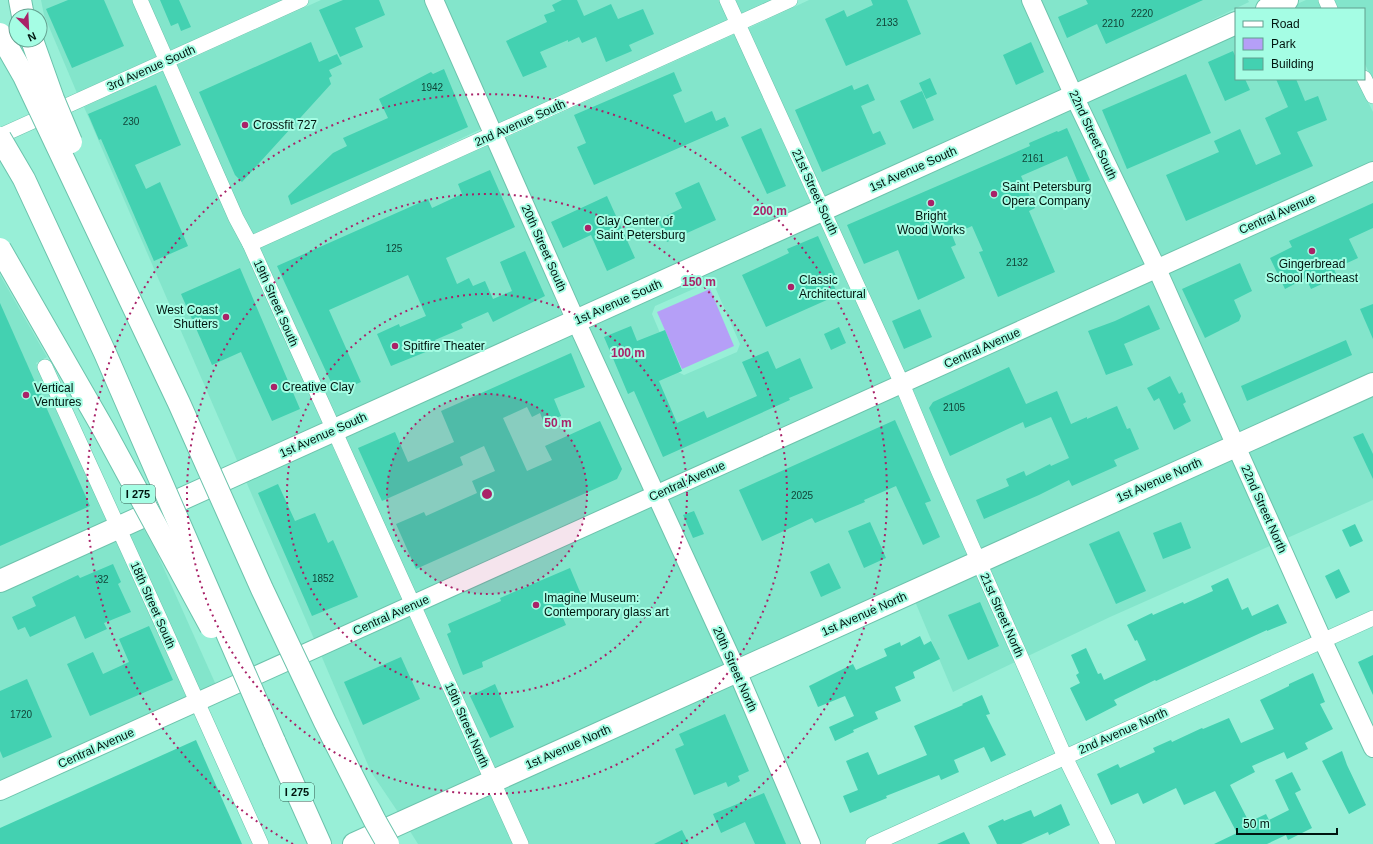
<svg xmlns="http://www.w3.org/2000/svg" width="1373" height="844" font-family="Arial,sans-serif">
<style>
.built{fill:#83e5cb;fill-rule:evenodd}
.green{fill:#b59ff7}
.building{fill:#43d1b1}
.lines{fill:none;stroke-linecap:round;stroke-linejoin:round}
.minor-casing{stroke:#6cc3ac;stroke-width:16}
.tertiary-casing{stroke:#6cc3ac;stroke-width:20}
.primary-casing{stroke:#6cc3ac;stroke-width:24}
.motorway-casing{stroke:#6cc3ac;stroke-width:24}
.minor{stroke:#fff;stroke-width:15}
.tertiary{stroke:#fff;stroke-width:18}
.primary{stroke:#fff;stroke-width:22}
.motorway{stroke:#fff;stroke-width:22}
.motorway-bridge-casing{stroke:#6cc3ac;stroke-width:24;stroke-linecap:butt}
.motorway-bridge{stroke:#fff;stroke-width:22}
.ring{fill:none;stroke:#a92268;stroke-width:2;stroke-dasharray:2 4}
.poi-dot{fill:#a92268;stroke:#a5fde4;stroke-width:1.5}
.labels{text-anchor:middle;stroke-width:4;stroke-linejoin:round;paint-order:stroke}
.number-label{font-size:10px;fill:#114438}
.shield{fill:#a5fde4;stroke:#325b4f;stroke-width:1}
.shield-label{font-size:11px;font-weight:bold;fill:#00150f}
.street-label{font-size:12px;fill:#00150f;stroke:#a5fde4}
.poi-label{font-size:12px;fill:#00150f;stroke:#a5fde4;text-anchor:start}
.centre{fill:#a92268;stroke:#a5fde4;stroke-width:2}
.ring-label{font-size:12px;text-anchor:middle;font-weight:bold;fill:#a92268;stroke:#a5fde4;stroke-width:4;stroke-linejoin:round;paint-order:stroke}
</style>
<rect width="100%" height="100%" fill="#98efd7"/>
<g class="built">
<polygon points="41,0 133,0 158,56 77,93 44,15"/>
<polygon points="148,0 283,0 171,51"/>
<polygon points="321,0 427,0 483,128 404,166 253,234 242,215 177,65"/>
<polygon points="442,0 719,0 728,20 497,125"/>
<polygon points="734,0 772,0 741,14"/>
<polygon points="809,0 1024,0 1065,92 826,200 747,29"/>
<polygon points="1039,0 1248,0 1249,2 1077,85"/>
<polygon points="1306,0 1318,0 1323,9 1286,9"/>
<polygon points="1334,0 1373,0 1373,81 1364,62 1364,9 1338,9"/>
<polygon points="1236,31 1236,79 1357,79 1373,112 1373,163 1160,259 1084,100"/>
<polygon points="735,34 814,205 579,311 503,139"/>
<polygon points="164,70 324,426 239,465 84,107"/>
<polygon points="1071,106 1147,265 905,374 832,214"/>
<polygon points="491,144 530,235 563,318 337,421 259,248"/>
<polygon points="1373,180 1373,375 1239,436 1166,273"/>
<path d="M820,219L893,379L659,485L586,325ZM707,283L715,287L740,344L737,352L684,375L676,371L652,314L655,306Z"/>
<polygon points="0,275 47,357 36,363 109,524 0,573"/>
<polygon points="1154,279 1226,442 982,552 911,388"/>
<polygon points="573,331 647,491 415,595 343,435"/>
<polygon points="1373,392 1373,500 1285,539 1245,450"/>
<polygon points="899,394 969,558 740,661 666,499"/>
<polygon points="330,441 403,601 315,641 245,479"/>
<polygon points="1233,456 1272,545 1110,617 1028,656 988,566"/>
<polygon points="653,505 727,667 496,772 421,609"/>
<polygon points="142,526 156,551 216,685 200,693 127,532"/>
<polygon points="115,538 153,620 187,698 0,783 0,590"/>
<polygon points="976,572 1015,662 953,692 914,599"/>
<polygon points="409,615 483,777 400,815 371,772 321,655"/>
<polygon points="734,681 804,844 528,844 502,786"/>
<polygon points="489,791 513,844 418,844 408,828"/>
</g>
<polygon class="green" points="710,289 734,346 682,369 657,312"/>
<g class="building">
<polygon points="68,0 104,0 124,46 72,68 46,9"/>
<polygon points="160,0 179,0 191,27 181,31 178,23 171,26"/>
<polygon points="343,0 379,0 385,15 355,28 363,47 340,57 319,10"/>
<polygon points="562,0 577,0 584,16 611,4 618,19 643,9 654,34 629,45 632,51 606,62 596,37 582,43 579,37 568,42 568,40 540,52 547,67 523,77 506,41 547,22 544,15 555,11 552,5"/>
<polygon points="871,0 907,0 921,34 846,66 825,19 844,10 847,17 873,5"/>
<polygon points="1086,0 1203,0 1106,44 1097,24 1067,38 1058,17 1088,4"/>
<polygon points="311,42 319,62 337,54 342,64 329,70 332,76 329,78 331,84 242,182 235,175 199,92"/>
<polygon points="1031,42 1044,72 1016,85 1003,55"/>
<polygon points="1233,51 1236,58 1236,79 1245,79 1250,90 1225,101 1208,62"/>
<polygon points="444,69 468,127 291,205 288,196 333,153 347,146 343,138 388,118 379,99 431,72 433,74"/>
<polygon points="674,72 682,91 673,95 685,123 712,111 716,121 725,117 729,126 594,185 577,147 586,143 574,115"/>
<polygon points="1186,74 1211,133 1127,169 1102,110"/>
<polygon points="930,78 937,94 926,99 919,83"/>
<polygon points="1276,79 1296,79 1305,101 1318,96 1327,120 1297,132 1313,166 1186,221 1166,175 1219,152 1214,141 1240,129 1256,165 1281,154 1265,118 1288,107"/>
<polygon points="868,84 875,100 861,106 873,134 880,131 886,144 822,172 795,110 852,85 854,90"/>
<polygon points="156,85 181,145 135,165 146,189 160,182 188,246 154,261 101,139 99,140 88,114"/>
<polygon points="922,91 934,120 913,129 900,101"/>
<polygon points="761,128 786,186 767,194 741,137"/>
<polygon points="1067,128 1090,180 1079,185 1067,156 1021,176 1035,208 1029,211 1055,272 998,297 979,252 983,251 972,226 952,235 956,245 951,247 965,278 918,300 898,250 864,264 847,225 1030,146 1029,143 1057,131 1058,132"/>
<polygon points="490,170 515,227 446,258 457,284 469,278 473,286 485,281 493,299 512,291 500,262 525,251 545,296 493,322 488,312 461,324 463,328 435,340 438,347 391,366 377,334 399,324 400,327 426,316 408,275 329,310 361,382 336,393 277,266 428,199 432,208 462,194 458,184"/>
<polygon points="699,182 716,220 667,242 658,220 682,208 675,193"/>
<polygon points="607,196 635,258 607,271 591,235 563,248 551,222"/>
<polygon points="1373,203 1373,228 1349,239 1358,258 1334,269 1337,277 1311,289 1306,278 1285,289 1270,258 1292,247 1289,241"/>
<polygon points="818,236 836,276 831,279 838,295 766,327 742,275 789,253 787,249"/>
<polygon points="1240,263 1252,291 1234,300 1241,316 1239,321 1205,338 1182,289"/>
<polygon points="240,268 300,409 272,421 241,352 212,365 181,294"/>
<polygon points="0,303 90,506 0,546"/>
<polygon points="1373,304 1373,339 1360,309"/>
<polygon points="1149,305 1160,329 1124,344 1133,365 1106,375 1088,331 1115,321"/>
<polygon points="920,309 932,337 904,349 892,321"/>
<polygon points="631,326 637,341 665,330 682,371 659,381 677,423 704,411 707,418 757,396 742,362 768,351 776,369 800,358 813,388 789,398 790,400 663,457 634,391 628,394 604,337"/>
<polygon points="839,327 846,343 831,350 824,334"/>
<polygon points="1346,340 1352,355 1247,401 1241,386"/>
<polygon points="571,353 585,387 554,399 561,416 544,423 540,413 532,417 527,407 503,418 527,471 552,460 545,446 600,421 622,469 617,479 416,569 396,524 424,512 426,516 477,493 472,481 495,471 484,446 460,457 463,465 382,501 358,448 395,432 408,462 454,442 441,411"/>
<polygon points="1009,367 1026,404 1057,391 1071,424 1087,417 1087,419 1117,406 1127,429 1130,428 1139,449 1114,460 1117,466 1072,486 1069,480 1039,495 984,519 976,500 1009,486 1006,479 1024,471 1026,476 1050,464 1051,466 1069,458 1051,417 1025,428 1023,422 950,456 929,408 933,402"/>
<polygon points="1170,376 1179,394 1182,392 1186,402 1183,404 1191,421 1174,430 1159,398 1154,401 1147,388"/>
<polygon points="895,420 931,501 925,503 940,537 923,545 896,486 864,500 865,502 815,523 812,518 762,541 739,490"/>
<polygon points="1363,433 1373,454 1373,479 1353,437"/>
<polygon points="278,484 295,521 315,513 328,543 333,540 358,597 312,616 258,493"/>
<polygon points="694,511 704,534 693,538 683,515"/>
<polygon points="870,522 886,558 864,568 848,531"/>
<polygon points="1181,522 1191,548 1163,559 1153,533"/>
<polygon points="1355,524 1363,541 1350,547 1342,530"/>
<polygon points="1119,531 1146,591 1116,604 1089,544"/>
<polygon points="829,563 841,588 821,597 810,572"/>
<polygon points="113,564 121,582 118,584 131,612 104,623 107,629 85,639 75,616 30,637 25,627 18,630 12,617 36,606 32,597 78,575 80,578"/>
<polygon points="570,568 583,599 559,609 566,625 482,662 483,667 463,675 447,634 451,632 448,624 501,601 500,598"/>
<polygon points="1339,569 1350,592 1336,599 1325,576"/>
<polygon points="1228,578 1242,610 1248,607 1252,616 1278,604 1287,623 1267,631 1267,630 1156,681 1155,680 1114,700 1117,705 1086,721 1070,688 1080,683 1076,675 1079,673 1071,655 1086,648 1098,674 1101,673 1104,680 1146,660 1137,640 1135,641 1127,625 1152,613 1153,615 1183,602 1184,604 1213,591 1211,586"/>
<polygon points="980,602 999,646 968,660 948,615"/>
<polygon points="149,626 173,680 90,716 67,664 93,652 103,674 129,662 119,639"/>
<polygon points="920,636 924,645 931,641 940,659 913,672 915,678 895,687 901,701 875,712 878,719 853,730 854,732 835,741 829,727 854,716 845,696 818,707 809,686 853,664 856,670 887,656 884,649 900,642 901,646"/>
<polygon points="1373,655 1373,695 1358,662"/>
<polygon points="401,657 420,699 363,725 344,682"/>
<polygon points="1313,673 1325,702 1320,704 1333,729 1305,743 1308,749 1287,759 1284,752 1252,766 1255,772 1230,785 1249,822 1266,814 1269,820 1289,810 1275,780 1292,772 1301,790 1295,793 1312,828 1288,840 1286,835 1267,844 1214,844 1237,833 1215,791 1184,805 1176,788 1143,804 1138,793 1111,805 1097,774 1118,764 1120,768 1155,752 1153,748 1171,740 1172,742 1202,728 1203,729 1229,718 1241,743 1274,729 1260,700 1289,686 1289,684"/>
<polygon points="27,679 52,737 3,758 0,751 0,691"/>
<polygon points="495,684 514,727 490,738 470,696"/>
<polygon points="982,695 990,714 986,715 1006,755 991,762 984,747 954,760 959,772 941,780 939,775 886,796 887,798 850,813 843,796 858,790 846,761 868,752 878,775 927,755 914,726 963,705 962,704"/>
<polygon points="725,714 749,771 738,776 740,781 728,787 726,782 694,795 675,749 684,745 679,734"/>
<polygon points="196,740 242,844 0,844 0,828"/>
<polygon points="1342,751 1347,765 1366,805 1349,814 1322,761"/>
<polygon points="764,793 786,844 755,844 745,822 721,833 713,814"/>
<polygon points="1061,804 1070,825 1049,835 1048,832 1021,844 997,844 988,826 1003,819 1004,821 1031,810 1034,817"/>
<polygon points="682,830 689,844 654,844"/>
<polygon points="964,832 970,844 937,844"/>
</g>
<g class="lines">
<g class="minor-casing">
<g id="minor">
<polyline points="140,0 236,218 250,244 521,844"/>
<polyline points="727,0 902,384 939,472 1065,757 1108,844"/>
<polyline points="1326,0 1330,9"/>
<polyline points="1364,78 1373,96"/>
<polyline points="0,136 301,0"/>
<polyline points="250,244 790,0"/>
<polyline points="45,367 159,617 261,844"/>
<polyline points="873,844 1373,618"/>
</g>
</g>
<g class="tertiary-casing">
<g id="tertiary">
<polyline points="434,0 576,321 737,671 811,844"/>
<polyline points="1031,0 1074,96 1157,269 1323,641 1373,748"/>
<polyline points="0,791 1373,171"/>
</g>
</g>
<g class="primary-casing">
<g id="primary">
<polyline points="1267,9 1287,0"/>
<polyline points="0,581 1236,23"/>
<polyline points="354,844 1373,384"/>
</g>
</g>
<g class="motorway-casing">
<g id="motorway">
<polyline points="20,0 23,16"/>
<polyline points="274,741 320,844"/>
</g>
</g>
<use href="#minor" class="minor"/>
<use href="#tertiary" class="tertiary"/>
<use href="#primary" class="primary"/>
<use href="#motorway" class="motorway"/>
<g class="motorway-bridge-casing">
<g id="motorway-bridge">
<polyline points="0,34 24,76 179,403 262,589 325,722 375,821 388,844"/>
<polyline points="32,40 53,99 71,142"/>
<polyline points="0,138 24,179 105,353 274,741"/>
<polyline points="0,249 104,430 211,627"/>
</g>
</g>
<use href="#motorway-bridge" class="motorway-bridge"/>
</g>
<circle cx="487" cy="494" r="100" fill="#a92268" fill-opacity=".12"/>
<g class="ring">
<circle cx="487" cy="494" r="100"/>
<circle cx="487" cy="494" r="200"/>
<circle cx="487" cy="494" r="300"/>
<path d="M293 844A400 400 0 1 1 681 844"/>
</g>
<g class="poi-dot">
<circle cx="245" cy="125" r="4"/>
<circle cx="994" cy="194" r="4"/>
<circle cx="931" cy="203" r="4"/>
<circle cx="588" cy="228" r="4"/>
<circle cx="1312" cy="251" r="4"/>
<circle cx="791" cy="287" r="4"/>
<circle cx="226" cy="317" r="4"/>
<circle cx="395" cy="346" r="4"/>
<circle cx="274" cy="387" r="4"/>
<circle cx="26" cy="395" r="4"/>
<circle cx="536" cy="605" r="4"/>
</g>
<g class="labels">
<g class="number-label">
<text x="1142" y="17">2220</text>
<text x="887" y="26">2133</text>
<text x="1113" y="27">2210</text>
<text x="432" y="91">1942</text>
<text x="131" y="125">230</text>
<text x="1033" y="162">2161</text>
<text x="394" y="252">125</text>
<text x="1017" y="266">2132</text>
<text x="954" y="411">2105</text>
<text x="802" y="499">2025</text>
<text x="323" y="582">1852</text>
<text x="103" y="583">32</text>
<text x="21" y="718">1720</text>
</g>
<g class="shield">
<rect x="121" y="485" width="34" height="18" rx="3"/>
<rect x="280" y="783" width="34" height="18" rx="3"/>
</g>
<g class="shield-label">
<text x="138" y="498">I 275</text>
<text x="297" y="796">I 275</text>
</g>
<g class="street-label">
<text transform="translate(151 68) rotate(-24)" y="4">3rd Avenue South</text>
<text transform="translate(520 123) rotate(-24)" y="4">2nd Avenue South</text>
<text transform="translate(1093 135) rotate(65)" y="4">22nd Street South</text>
<text transform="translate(913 169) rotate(-24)" y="4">1st Avenue South</text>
<text transform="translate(815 192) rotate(65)" y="4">21st Street South</text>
<text transform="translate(1277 214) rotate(-24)" y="4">Central Avenue</text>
<text transform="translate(544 248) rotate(66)" y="4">20th Street South</text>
<text transform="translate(618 302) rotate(-24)" y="4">1st Avenue South</text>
<text transform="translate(276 303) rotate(66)" y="4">19th Street South</text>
<text transform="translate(982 348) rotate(-24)" y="4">Central Avenue</text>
<text transform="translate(323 435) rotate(-24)" y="4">1st Avenue South</text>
<text transform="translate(1159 480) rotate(-24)" y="4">1st Avenue North</text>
<text transform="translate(687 481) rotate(-24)" y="4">Central Avenue</text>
<text transform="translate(1264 509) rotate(66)" y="4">22nd Street North</text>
<text transform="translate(153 605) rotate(66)" y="4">18th Street South</text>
<text transform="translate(864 614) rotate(-24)" y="4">1st Avenue North</text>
<text transform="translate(391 615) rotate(-24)" y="4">Central Avenue</text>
<text transform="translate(1002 615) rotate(66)" y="4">21st Street North</text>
<text transform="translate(735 669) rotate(66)" y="4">20th Street North</text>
<text transform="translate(467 725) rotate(66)" y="4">19th Street North</text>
<text transform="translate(1123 731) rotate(-24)" y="4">2nd Avenue North</text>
<text transform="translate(568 747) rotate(-24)" y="4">1st Avenue North</text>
<text transform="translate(96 748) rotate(-24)" y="4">Central Avenue</text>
</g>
<g class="poi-label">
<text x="253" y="129">Crossfit 727</text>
<text x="1002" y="191">Saint Petersburg<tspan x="1002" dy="14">Opera Company</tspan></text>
<text x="931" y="220" text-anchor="middle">Bright<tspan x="931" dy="14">Wood Works</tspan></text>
<text x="596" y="225">Clay Center of<tspan x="596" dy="14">Saint Petersburg</tspan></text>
<text x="1312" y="268" text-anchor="middle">Gingerbread<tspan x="1312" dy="14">School Northeast</tspan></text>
<text x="799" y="284">Classic<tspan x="799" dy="14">Architectural</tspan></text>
<text x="218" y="314" text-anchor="end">West Coast<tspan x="218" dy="14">Shutters</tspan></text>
<text x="403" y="350">Spitfire Theater</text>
<text x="282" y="391">Creative Clay</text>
<text x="34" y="392">Vertical<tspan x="34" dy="14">Ventures</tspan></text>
<text x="544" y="602">Imagine Museum:<tspan x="544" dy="14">Contemporary glass art</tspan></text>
</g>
</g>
<circle cx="487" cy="494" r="6" class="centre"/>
<g class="ring-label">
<text x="770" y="215">200 m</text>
<text x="699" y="286">150 m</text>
<text x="628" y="357">100 m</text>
<text x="558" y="427">50 m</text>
</g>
<rect x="1235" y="8" width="130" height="72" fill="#a5fde4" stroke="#63a08f"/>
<rect x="1243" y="21" width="20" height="6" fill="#ffffff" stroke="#63a08f"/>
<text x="1271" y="28" font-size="12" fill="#00150f">Road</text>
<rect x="1243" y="38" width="20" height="12" fill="#b59ff7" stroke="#63a08f"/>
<text x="1271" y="48" font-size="12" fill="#00150f">Park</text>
<rect x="1243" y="58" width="20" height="12" fill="#43d1b1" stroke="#63a08f"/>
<text x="1271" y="68" font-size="12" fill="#00150f">Building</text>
<g transform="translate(28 28) rotate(156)"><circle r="19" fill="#a5fde4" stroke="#63a08f"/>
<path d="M0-3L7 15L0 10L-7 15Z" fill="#a92268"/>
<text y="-6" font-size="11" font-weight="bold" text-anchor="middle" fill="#00150f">N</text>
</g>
<path d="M1237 828v6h100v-6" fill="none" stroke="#00150f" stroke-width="2"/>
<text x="1243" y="828" font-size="12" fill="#00150f" stroke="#a5fde4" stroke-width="3" paint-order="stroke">50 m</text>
</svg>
